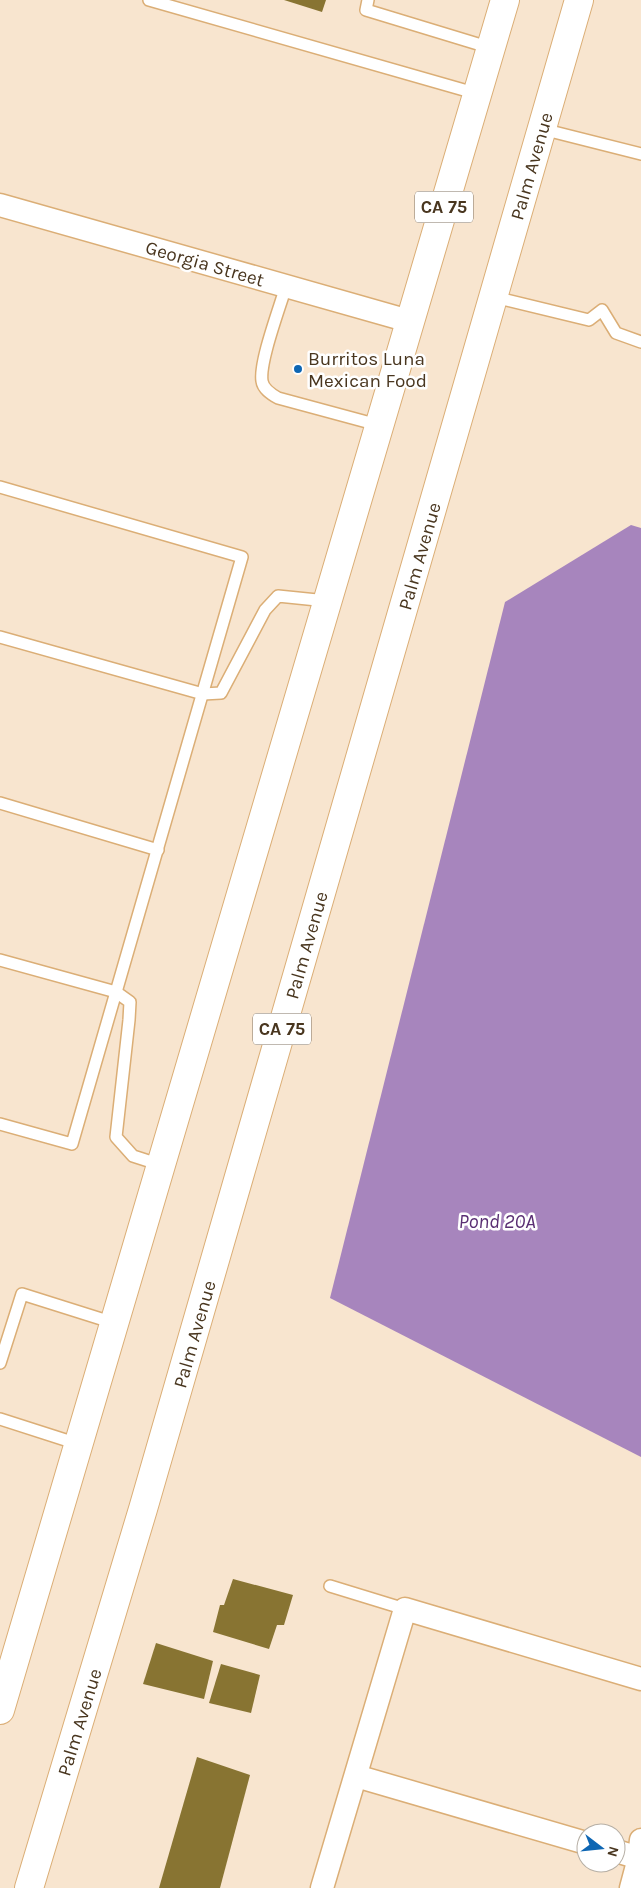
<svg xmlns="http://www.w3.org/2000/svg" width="641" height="1888" font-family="Karla,sans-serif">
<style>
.water{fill:#a785bd}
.building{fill:#887432}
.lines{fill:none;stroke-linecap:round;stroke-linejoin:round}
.service-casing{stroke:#dbae76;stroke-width:14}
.minor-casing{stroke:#dbae76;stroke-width:25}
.trunk-casing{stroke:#dbae76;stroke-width:30}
.service{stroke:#fff;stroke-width:11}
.minor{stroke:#fff;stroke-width:22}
.trunk{stroke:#fff;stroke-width:28}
.poi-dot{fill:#0e66b3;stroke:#fff;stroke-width:2}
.labels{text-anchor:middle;stroke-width:5;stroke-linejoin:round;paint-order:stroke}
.shield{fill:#fff;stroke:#807262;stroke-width:1}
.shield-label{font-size:18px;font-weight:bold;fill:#49361f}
.street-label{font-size:19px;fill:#49361f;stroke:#fff}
.poi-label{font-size:19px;fill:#49361f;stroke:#fff;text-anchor:start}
.water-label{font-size:20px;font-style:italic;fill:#5a2e73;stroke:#fff}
</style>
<rect width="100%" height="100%" fill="#f8e5cf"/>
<polygon class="water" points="631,525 641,528 641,1457 330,1298 505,602"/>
<g class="building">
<polygon points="284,0 326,0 322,12"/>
<polygon points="233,1579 293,1595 284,1625 277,1625 269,1649 213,1632 220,1605 224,1605"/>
<polygon points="156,1643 213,1661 204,1699 143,1684"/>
<polygon points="221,1664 260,1675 251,1713 209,1703"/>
<polygon points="197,1757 250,1775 220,1888 159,1888"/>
</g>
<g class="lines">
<g class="service-casing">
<g id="service">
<polyline points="149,0 478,94"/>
<polyline points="368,0 366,10 491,48"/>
<polyline points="542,129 641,154"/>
<path d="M286,286C280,307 259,362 262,381C263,389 271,394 278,398L378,425"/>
<polyline points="494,297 589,320 602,310 616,333 641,342"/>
<polyline points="0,487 242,557 72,1144 0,1124"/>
<polyline points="0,637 203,694 221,693 265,610 278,596 327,601"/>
<polyline points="0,803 158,850"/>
<polyline points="0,960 116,992 130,1002 129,1020 116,1137 133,1156 161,1165"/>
<polyline points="0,1363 22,1294 114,1323"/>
<polyline points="0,1419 78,1444"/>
<polyline points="330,1586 405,1609"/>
</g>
</g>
<g class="minor-casing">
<g id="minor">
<polyline points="0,205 409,321"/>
<polyline points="356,1776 586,1843"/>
<polyline points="616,1851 639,1858"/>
<polyline points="322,1888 405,1609 641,1679"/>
<polyline points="631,1888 639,1858 641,1840"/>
</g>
</g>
<g class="trunk-casing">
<g id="trunk">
<polyline points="0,1710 505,0"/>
<polyline points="29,1888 143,1509 579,0"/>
</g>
</g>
<use href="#service" class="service"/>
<use href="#minor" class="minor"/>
<use href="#trunk" class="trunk"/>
</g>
<circle class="poi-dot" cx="298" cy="369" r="5"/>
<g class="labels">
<g class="shield">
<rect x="415" y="191.5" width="58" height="31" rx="4"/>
<rect x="253" y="1013.5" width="58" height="31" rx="4"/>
</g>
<g class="shield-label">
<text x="444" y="213">CA 75</text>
<text x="282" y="1035">CA 75</text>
</g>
<g class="street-label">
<text transform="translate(531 166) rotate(-74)" y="7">Palm Avenue</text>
<text transform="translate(205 263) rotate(16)" y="7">Georgia Street</text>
<text transform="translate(419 556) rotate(-74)" y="7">Palm Avenue</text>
<text transform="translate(306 945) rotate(-74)" y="7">Palm Avenue</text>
<text transform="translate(194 1334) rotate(-74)" y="7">Palm Avenue</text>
<text transform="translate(79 1722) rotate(-73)" y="7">Palm Avenue</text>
</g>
<g class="poi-label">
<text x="308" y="365">Burritos Luna<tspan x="308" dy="22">Mexican Food</tspan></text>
</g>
<g class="water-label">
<text x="497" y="1228">Pond 20A</text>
</g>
</g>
<g transform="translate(601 1848) rotate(106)"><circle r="24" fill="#ffffff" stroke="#b6afa5"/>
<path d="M0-4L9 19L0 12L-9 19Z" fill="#0e66b3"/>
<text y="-8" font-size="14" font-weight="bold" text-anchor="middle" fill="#49361f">N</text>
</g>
</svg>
